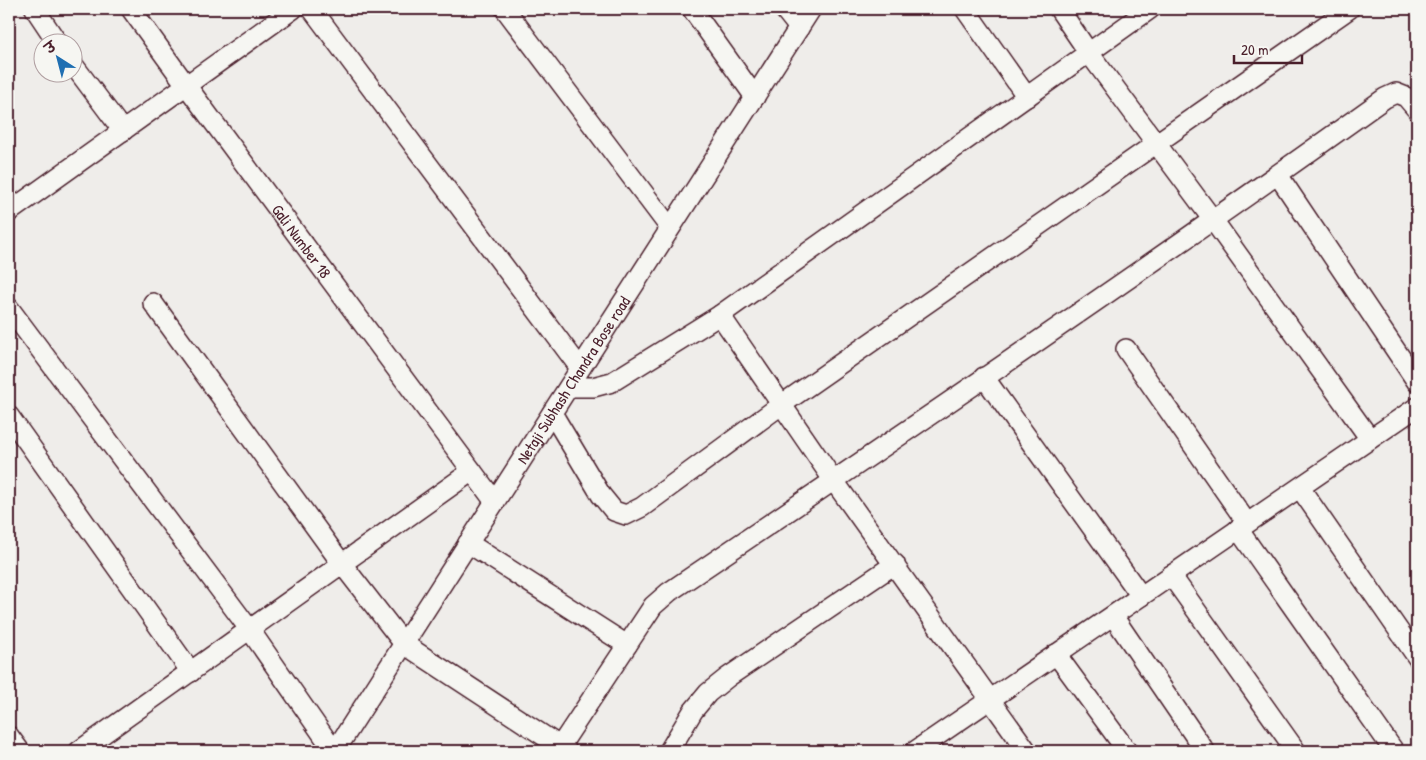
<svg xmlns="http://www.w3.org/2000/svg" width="1426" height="760" font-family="'Patrick Hand','Playpen Sans Deva',sans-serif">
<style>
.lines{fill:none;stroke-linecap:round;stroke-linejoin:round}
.minor-casing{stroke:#4a1f2b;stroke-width:22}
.minor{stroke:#f6f6f2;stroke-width:19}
.labels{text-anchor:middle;stroke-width:5;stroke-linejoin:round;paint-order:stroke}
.street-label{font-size:16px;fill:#4a1f2b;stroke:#f6f6f2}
</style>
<rect width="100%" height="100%" fill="#efedea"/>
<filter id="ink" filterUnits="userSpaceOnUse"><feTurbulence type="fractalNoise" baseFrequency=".02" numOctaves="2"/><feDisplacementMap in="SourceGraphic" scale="10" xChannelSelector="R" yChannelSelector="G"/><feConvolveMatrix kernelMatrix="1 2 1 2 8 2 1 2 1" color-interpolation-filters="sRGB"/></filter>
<g filter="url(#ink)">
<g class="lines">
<g class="minor-casing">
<g id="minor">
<polyline points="35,9 57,42"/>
<path id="s1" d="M131,9L186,85L495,502"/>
<polyline points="312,9 580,368"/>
<polyline points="505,9 670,228"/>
<polyline points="692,9 755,97"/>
<polyline points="784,9 799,28"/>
<polyline points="965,9 1027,97"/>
<polyline points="1059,9 1089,53 1213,220 1370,439"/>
<polyline points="72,63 123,131"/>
<polyline points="1278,175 1417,382"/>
<polyline points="9,212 293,9"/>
<polyline points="153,303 342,564 404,644 567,751"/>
<polyline points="9,308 250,630 334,751"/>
<polyline points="720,315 834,481 1027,751"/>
<polyline points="1126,349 1247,523"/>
<polyline points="984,377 1141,596"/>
<polyline points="569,387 593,387 612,382 720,315 1150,9"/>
<polyline points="552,413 601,495 614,511 626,515 642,507 781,405 1349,9"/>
<polyline points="9,416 191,672"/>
<polyline points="1300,488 1417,657"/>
<polyline points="1238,529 1394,751"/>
<polyline points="468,543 627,645"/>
<polyline points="1171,575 1296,751"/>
<polyline points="1113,616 1205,751"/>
<polyline points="1056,654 1127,751"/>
<polyline points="9,736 20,751"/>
<polyline points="79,751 472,471"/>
<path id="s2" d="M335,751L811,9"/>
<path d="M557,751L653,606L669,592C909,430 1149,267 1385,98L1396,93L1406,97L1417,110"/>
<polyline points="669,751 693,711 708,693 728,677 895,564"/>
<polyline points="915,751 1417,407"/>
</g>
</g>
<use href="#minor" class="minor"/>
</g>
</g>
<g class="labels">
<g class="street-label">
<text dy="6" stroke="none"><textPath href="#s1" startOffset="288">Gali Number 18</textPath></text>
<text dy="6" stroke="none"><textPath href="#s2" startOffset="441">Netaji Subhash Chandra Bose road</textPath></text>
</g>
</g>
<rect width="1426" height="760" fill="none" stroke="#f6f6f2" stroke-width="30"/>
<rect x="15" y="15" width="1396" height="730" fill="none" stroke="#4a1f2b" stroke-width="2" filter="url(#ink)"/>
<g transform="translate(58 58) rotate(324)"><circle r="24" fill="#f6f6f2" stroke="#b1a0a2"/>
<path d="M0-4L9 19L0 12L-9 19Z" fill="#1f6fb2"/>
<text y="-8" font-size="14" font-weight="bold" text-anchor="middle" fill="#4a1f2b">उ</text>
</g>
<path d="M1234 55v8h68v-8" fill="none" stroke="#4a1f2b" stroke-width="2.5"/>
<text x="1241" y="55" font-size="15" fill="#4a1f2b" stroke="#f6f6f2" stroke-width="4" paint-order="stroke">20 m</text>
</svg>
